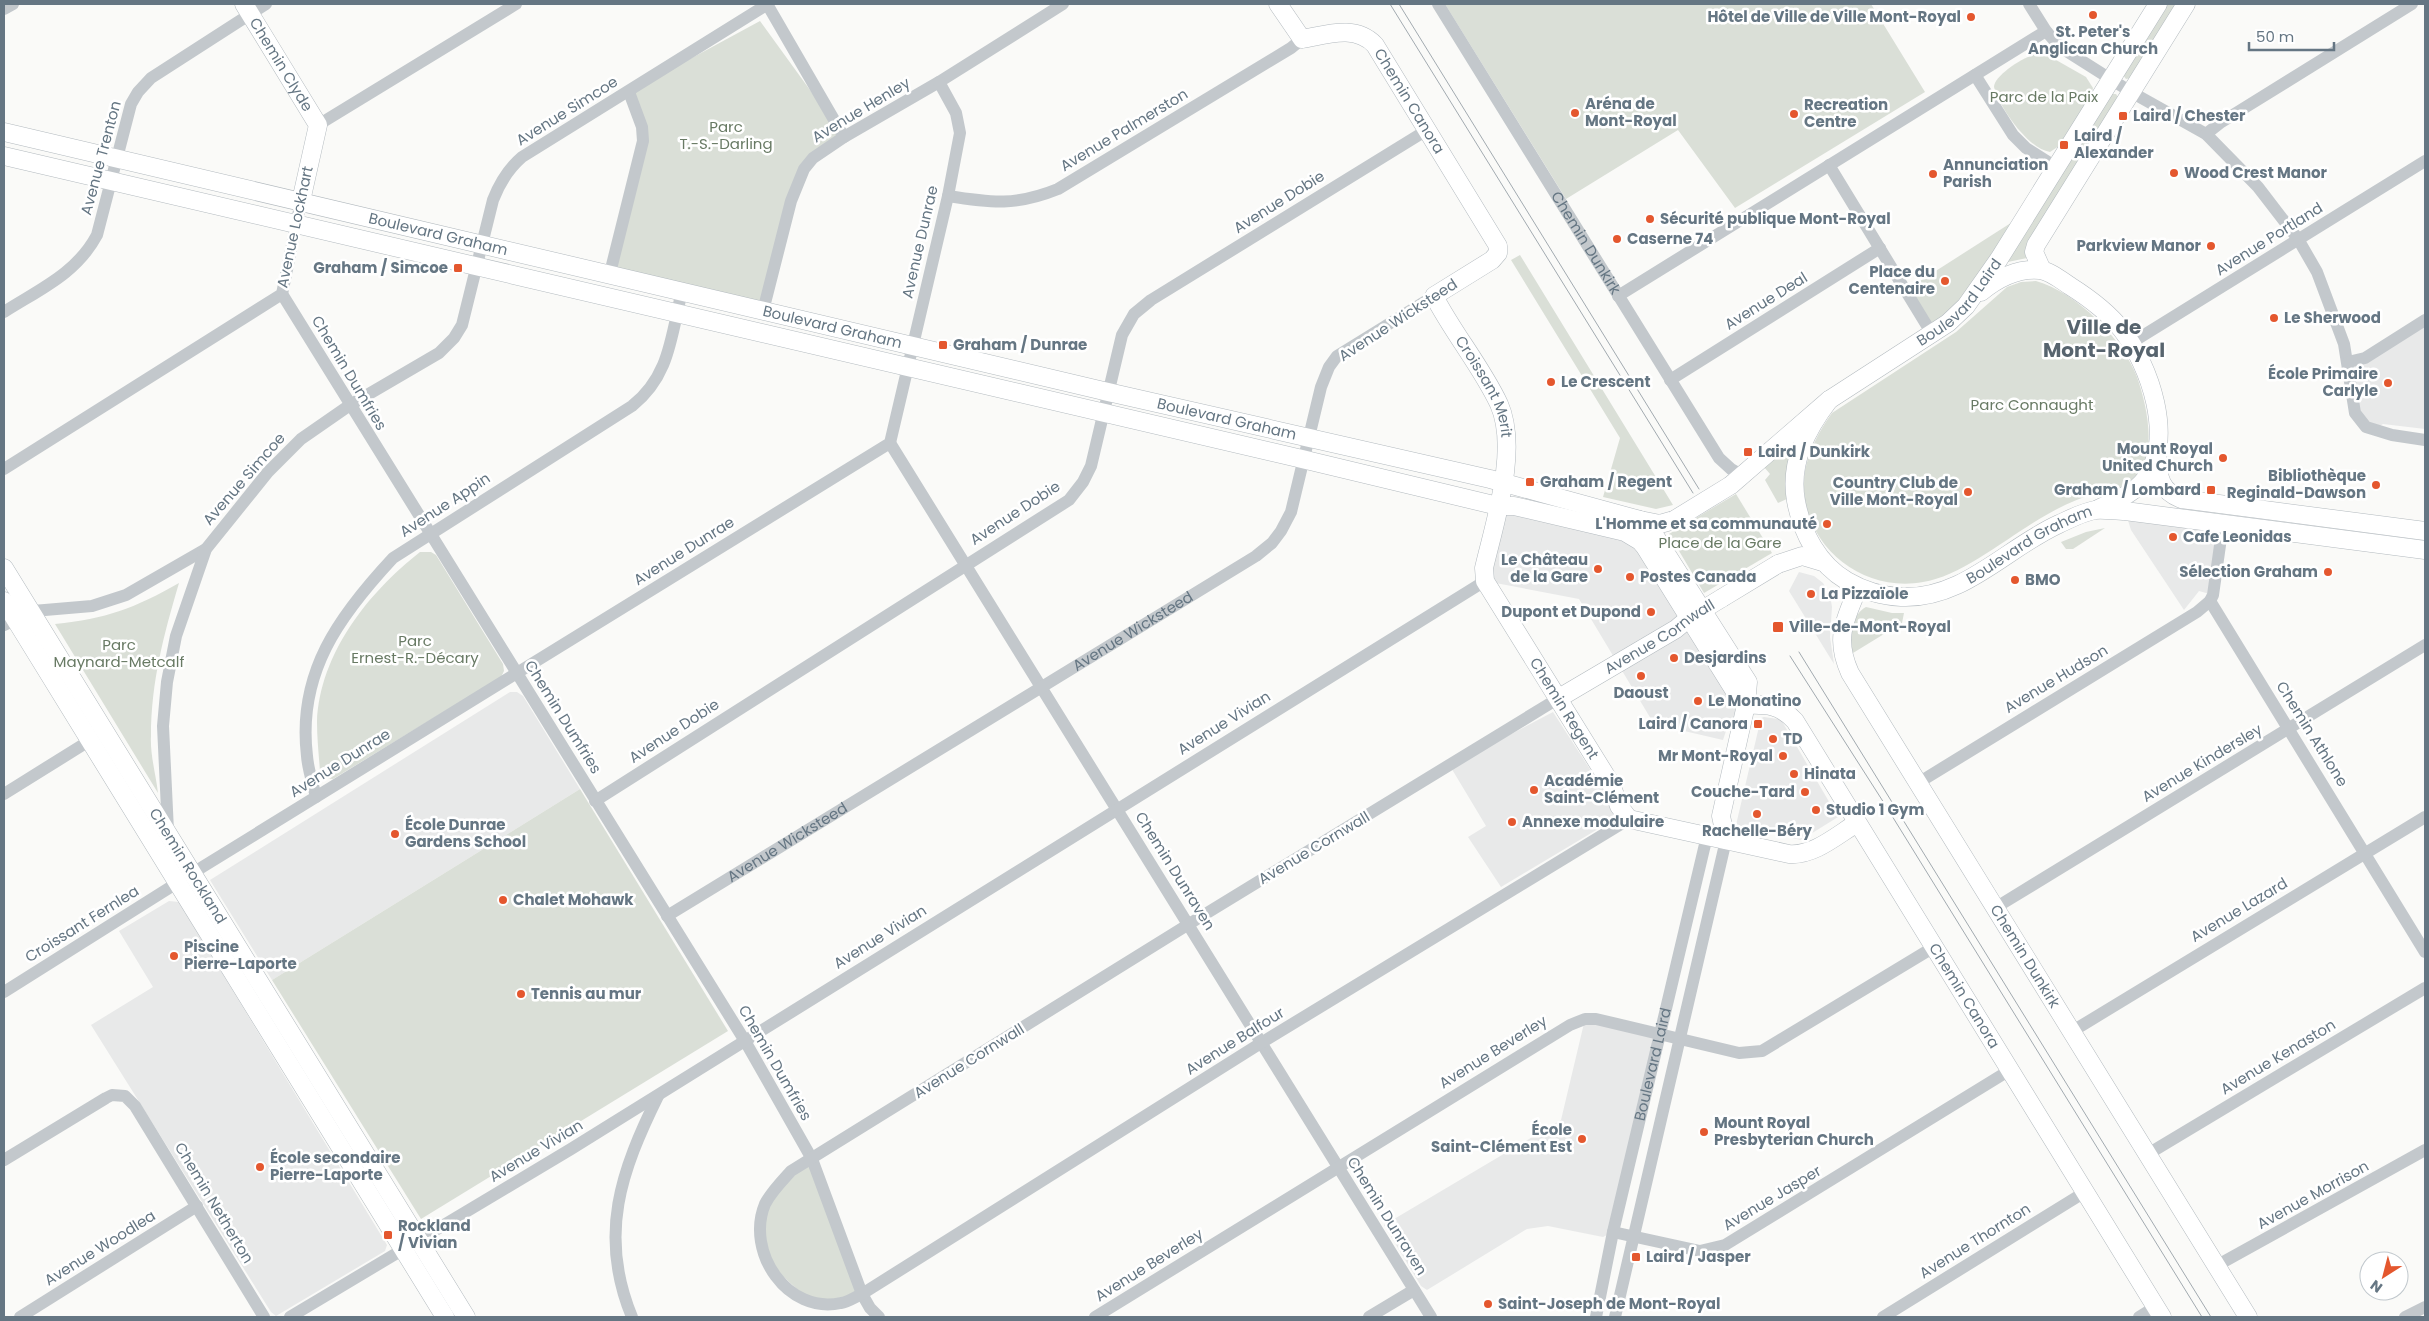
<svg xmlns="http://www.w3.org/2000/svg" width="2429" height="1321" font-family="Poppins,sans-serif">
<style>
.built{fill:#e8e9e9}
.green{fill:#dadfd7}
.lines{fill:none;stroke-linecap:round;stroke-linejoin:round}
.secondary-casing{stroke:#b3babf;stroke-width:19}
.street{stroke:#c3c8cc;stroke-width:12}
.secondary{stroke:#fff;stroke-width:18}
.tram{stroke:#a2aab0;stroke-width:1}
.secondary-bridge-casing{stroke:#b3babf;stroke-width:19;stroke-linecap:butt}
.secondary-bridge{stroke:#fff;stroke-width:18}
.poi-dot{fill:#e4572e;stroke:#fff;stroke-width:2}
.labels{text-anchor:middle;stroke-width:5;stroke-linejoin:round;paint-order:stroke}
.poi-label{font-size:15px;font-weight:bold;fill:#657683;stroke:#fff;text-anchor:start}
.street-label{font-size:15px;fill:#657683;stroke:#fff}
.park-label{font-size:15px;fill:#687a64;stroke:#fff}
.district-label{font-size:20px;font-weight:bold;fill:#57646e;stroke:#fff}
</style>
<rect width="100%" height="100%" fill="#fafaf8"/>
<g class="built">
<polygon points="2425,320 2425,429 2383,424 2372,430 2360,420 2348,362"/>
<polygon points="1498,506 1625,534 1643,548 1738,703 1734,726 1726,731 1723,740 1654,724 1579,599 1485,581"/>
<polygon points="2125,511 2223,524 2213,595 2199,591 2184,610 2131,530"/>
<polygon points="1799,572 1814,576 1823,583 1830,595 1832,607 1830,637 1834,664 1789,591"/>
<polygon points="510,692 517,692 523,696 580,789 272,980 210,880"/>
<polygon points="1553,712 1619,814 1603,826 1501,887 1468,837 1486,826 1450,766"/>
<polygon points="1764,717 1778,719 1783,723 1838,817 1801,840 1736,825 1761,718"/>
<polygon points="169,901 179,902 387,1245 385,1251 276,1316 271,1312 91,1025 153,987 119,931"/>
<polygon points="1585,1019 1661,1033 1613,1232 1603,1237 1548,1226 1527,1229 1427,1290 1421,1286 1384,1225 1561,1120"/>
</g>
<g class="green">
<polygon points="1445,4 1871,4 1925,92 1735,208 1678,130 1566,199"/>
<polygon points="2166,4 2178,4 2131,78 2126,79 2123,75"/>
<polygon points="760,21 844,137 804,169 763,311 610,273 643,141 629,92"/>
<path d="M2042,52L2086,77L2093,88L2091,96L2059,146L2050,152C2028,149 1999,107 1994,87C1994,74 2030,53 2042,52Z"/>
<polygon points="2112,94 2116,94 2118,97 2027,250 2027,258 2003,263"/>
<polygon points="2028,212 1999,259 1932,334 1906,290"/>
<polygon points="1520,255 1673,505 1656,509 1603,497 1620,438 1511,260"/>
<path d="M2036,281C2076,292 2123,339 2137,377C2148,409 2162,469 2122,487C2115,490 2108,490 2100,492C2082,497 2065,504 2048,514C2011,534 1963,576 1923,582C1858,594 1795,539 1805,471C1809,450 1819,431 1832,413L1956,332L2007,287L2021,282Z"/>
<polygon points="1789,447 1792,451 1789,498 1778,503 1765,480 1770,474 1764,467"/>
<polygon points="1736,494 1772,553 1704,593 1669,534"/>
<polygon points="2105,528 2073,549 2066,549 2061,542 2086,532"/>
<path d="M420,552H431L436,555L503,664L504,671L501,677L333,779L322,778L320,772C319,756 317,739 317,722C320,653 368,593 420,552Z"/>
<path d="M179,583C164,634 151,682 151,736C150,755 156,775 158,793L55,624C106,619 135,608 179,583Z"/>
<path d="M1866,607L1892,613H1904L1902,623L1853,653C1846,639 1852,614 1866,607Z"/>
<polygon points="580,789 728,1031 421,1219 272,980"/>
<polygon points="812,1159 862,1294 841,1303 809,1300 764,1259 765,1204"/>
</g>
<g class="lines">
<g class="secondary-casing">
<g id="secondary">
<path id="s4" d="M244,4L318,125L301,201"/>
<path id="s5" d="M1278,4L1302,39C1326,35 1355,24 1375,45L1498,246V253L1492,260L1434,296C1453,333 1481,366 1499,404C1519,449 1495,521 1484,568L1485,581L1611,784L1619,806L1629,819L1789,854C1814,856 1837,835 1857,823"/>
<path id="s6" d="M4,132L1108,392L1490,479L1640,520L1660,524L1674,520"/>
<path id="s7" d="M4,156L1302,459L1498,506H1514L1625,532L1640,541L1645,547L1739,698L1746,705C1767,704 1780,705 1795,721L2162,1317"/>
<polyline points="2042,270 2034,252 2036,245 2186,4"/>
<path d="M1981,292C1998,278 2017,268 2040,270C2050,271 2061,280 2070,286C2089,298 2108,312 2122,330C2150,366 2175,438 2145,479C2134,494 2114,501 2098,509"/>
<path id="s8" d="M1829,400C1807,429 1789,462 1796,501C1802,533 1818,564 1847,581C1864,591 1881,596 1901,597C1963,600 2006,548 2059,524C2070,519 2083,512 2095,510C2104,509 2115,511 2125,511L2425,550"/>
<path d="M2157,457C2158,478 2161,491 2181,499L2425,531"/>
<path id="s9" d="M1731,485L1829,400L1948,323L1966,306L1999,259L2158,4"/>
<polyline points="1640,520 1655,536 1748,682 1746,705 1721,816 1726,840"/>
<polyline points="1778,564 1802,556 1822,562"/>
<path id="s10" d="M4,568L466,1317"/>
<path id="s11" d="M1858,588C1845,620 1834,638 1850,673L2248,1317"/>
<polyline points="4,601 445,1317"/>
<path id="s12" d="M1559,698L1676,629L1689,618L1722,598"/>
</g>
</g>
<g class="street">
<polyline points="767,4 844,137"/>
<path id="s1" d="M1438,4L1719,458L1731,469L1743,476"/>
<polyline points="2029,4 2046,31 2060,47 2131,92 2206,134 2258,187 2298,239 2317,272 2344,344 2355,413 2366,427 2392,435 2425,440"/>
<polyline points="4,9 13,4"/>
<polyline points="1975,75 2013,135 2026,148 2056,167"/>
<polyline points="318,125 516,4"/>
<polyline points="2206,134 2220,123 2412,4"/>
<polyline points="1829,165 1932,334"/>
<path d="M948,196C992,203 1016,206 1058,189L1291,48L1302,39"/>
<polyline points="610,273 643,141 642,127 629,92"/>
<polyline points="282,294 745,1041 812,1159 862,1294 870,1308 879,1317"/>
<polyline points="1618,296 2046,31"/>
<polyline points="763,311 791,201 804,169 813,158 844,137 939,82 1063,4"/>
<path d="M4,312C40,289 76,274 97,235L131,104L138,92L151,78L266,4"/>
<polyline points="2131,343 2425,161"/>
<polyline points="2348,362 2365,358 2425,320"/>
<polyline points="1670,380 1880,248"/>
<polyline points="890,443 1431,1317"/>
<polyline points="4,469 282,294 301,201"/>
<polyline points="2223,524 2213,595 2210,601 2425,952"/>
<polyline points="4,625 33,611 92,606 126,595 206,549"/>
<path d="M1559,698L1189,924L791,1171C782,1181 771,1192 765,1204C745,1252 788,1315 841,1303C848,1302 855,1297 862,1294L1261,1043L1629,819"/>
<polyline points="1918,783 2197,612 2210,601"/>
<polyline points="4,794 97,736"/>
<path d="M316,797C313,784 308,770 307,756C297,673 339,616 393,558L632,406C670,376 671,336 682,291"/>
<polyline points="595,801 1069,500 1083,482 1091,466 1122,335 1134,314 1151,300 1427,130"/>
<path d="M168,831L163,726L167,682L176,636L206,549L268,472L301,439L350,405L439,353L454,338L462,325L493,200C500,182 508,169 522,157L768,4"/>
<polyline points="1995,908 2425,645"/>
<path id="s2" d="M667,916L1256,556L1272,543L1281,531L1291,512L1321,387L1329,367L1337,356L1434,296"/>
<polyline points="4,992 204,866 890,443 948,196 960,133 956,113 939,82"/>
<polyline points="2071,1032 2425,817"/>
<polyline points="2148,1154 2425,988"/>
<polyline points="4,1160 106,1098 112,1095 125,1096 135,1106 264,1317"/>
<polyline points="1613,1232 1700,1251 1725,1245 2010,1070"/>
<polyline points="2216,1266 2425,1150"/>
<polyline points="20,1317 197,1206"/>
<polyline points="290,1317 571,1149 1485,581"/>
<path d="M632,1317C598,1235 621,1171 658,1096"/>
<polyline points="1095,1317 1570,1025 1585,1019 1596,1019 1739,1053 1762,1051 1934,947"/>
<polyline points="1369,1317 1414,1290"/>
<path id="s3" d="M1596,1317L1613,1232L1707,836"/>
<polyline points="1615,1317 1726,840"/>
<polyline points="1883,1317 2085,1192"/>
<polyline points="2139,1317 2155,1307"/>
<polyline points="2405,1317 2425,1307"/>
</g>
<use href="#secondary" class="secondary"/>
<g class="tram">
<polyline points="1390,4 1693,493"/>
<polyline points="1399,4 1699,489"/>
<polyline points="1799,652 2211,1317"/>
<polyline points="1790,656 1884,803 2202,1317"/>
</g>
<g class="secondary-bridge-casing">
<g id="secondary-bridge">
<polyline points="1674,520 1731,485"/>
<polyline points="1722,598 1778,564"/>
</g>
</g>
<use href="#secondary-bridge" class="secondary-bridge"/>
</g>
<g class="poi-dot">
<circle cx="2093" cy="15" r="5"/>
<circle cx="1971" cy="17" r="5"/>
<circle cx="1575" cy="113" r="5"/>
<circle cx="1794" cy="114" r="5"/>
<rect x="2118" y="111" width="10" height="10" rx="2.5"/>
<rect x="2059" y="140" width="10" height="10" rx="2.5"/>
<circle cx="2174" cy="173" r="5"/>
<circle cx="1933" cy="174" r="5"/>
<circle cx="1650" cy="219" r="5"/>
<circle cx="1617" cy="239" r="5"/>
<circle cx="2211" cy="246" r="5"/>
<rect x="453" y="263" width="10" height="10" rx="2.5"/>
<circle cx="1945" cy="281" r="5"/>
<circle cx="2274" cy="318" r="5"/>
<rect x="938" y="340" width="10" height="10" rx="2.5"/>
<circle cx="1551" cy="382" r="5"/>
<circle cx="2388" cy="383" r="5"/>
<rect x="1743" y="447" width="10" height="10" rx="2.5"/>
<circle cx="2223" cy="458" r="5"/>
<rect x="1525" y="477" width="10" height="10" rx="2.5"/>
<circle cx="2376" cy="485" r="5"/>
<rect x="2206" y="485" width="10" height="10" rx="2.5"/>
<circle cx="1968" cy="492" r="5"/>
<circle cx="1827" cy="524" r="5"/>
<circle cx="2173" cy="537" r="5"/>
<circle cx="1598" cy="569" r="5"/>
<circle cx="2328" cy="572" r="5"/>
<circle cx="1630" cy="577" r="5"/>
<circle cx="2015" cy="580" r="5"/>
<circle cx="1811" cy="594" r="5"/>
<circle cx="1651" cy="612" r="5"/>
<rect x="1772" y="621" width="12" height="12" rx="2.5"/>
<circle cx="1674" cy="658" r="5"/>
<circle cx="1641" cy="676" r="5"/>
<circle cx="1698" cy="701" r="5"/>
<rect x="1753" y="719" width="10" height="10" rx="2.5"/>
<circle cx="1773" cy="739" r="5"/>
<circle cx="1783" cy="756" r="5"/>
<circle cx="1794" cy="774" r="5"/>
<circle cx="1534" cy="790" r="5"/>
<circle cx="1805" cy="792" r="5"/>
<circle cx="1816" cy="810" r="5"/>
<circle cx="1757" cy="814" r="5"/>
<circle cx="1512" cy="822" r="5"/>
<circle cx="395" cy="834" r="5"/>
<circle cx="503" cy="900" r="5"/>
<circle cx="174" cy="956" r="5"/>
<circle cx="521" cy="994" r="5"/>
<circle cx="1704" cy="1132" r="5"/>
<circle cx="1582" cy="1139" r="5"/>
<circle cx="260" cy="1167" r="5"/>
<rect x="383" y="1230" width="10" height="10" rx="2.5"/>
<rect x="1631" y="1252" width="10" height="10" rx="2.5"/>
<circle cx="1488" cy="1304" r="5"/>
</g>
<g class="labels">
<g class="poi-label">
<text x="1961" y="22" text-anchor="end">Hôtel de Ville de Ville Mont-Royal</text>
<text x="2093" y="37" text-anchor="middle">St. Peter's<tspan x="2093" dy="17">Anglican Church</tspan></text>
<text x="1585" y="109">Aréna de<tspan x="1585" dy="17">Mont-Royal</tspan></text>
<text x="1804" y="110">Recreation<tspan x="1804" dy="17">Centre</tspan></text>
<text x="2133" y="121">Laird / Chester</text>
<text x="2074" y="141">Laird /<tspan x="2074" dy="17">Alexander</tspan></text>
<text x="1943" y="170">Annunciation<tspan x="1943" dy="17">Parish</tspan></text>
<text x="2184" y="178">Wood Crest Manor</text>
<text x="1660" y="224">Sécurité publique Mont-Royal</text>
<text x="1627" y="244">Caserne 74</text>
<text x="2201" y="251" text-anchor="end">Parkview Manor</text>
<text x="448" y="273" text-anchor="end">Graham / Simcoe</text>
<text x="1935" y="277" text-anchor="end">Place du<tspan x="1935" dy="17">Centenaire</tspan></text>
<text x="2284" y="323">Le Sherwood</text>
<text x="953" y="350">Graham / Dunrae</text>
<text x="2378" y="379" text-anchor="end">École Primaire<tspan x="2378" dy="17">Carlyle</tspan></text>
<text x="1561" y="387">Le Crescent</text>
<text x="2213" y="454" text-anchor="end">Mount Royal<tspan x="2213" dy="17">United Church</tspan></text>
<text x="1758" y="457">Laird / Dunkirk</text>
<text x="2366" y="481" text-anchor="end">Bibliothèque<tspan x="2366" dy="17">Reginald-Dawson</tspan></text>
<text x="1540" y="487">Graham / Regent</text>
<text x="1958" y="488" text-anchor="end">Country Club de<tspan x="1958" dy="17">Ville Mont-Royal</tspan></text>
<text x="2201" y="495" text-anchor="end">Graham / Lombard</text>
<text x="1817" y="529" text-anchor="end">L'Homme et sa communauté</text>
<text x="2183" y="542">Cafe Leonidas</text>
<text x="1588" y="565" text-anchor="end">Le Château<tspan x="1588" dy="17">de la Gare</tspan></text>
<text x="2318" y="577" text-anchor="end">Sélection Graham</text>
<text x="1640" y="582">Postes Canada</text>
<text x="2025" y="585">BMO</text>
<text x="1821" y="599">La Pizzaïole</text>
<text x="1641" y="617" text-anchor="end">Dupont et Dupond</text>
<text x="1789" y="632">Ville-de-Mont-Royal</text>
<text x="1684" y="663">Desjardins</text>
<text x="1641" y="698" text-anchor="middle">Daoust</text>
<text x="1708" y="706">Le Monatino</text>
<text x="1748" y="729" text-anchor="end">Laird / Canora</text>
<text x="1783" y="744">TD</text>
<text x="1773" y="761" text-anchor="end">Mr Mont-Royal</text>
<text x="1804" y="779">Hinata</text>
<text x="1544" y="786">Académie<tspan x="1544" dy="17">Saint-Clément</tspan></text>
<text x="1795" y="797" text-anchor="end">Couche-Tard</text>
<text x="1826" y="815">Studio 1 Gym</text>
<text x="1522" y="827">Annexe modulaire</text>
<text x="405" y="830">École Dunrae<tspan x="405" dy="17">Gardens School</tspan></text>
<text x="1757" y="836" text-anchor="middle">Rachelle-Béry</text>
<text x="513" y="905">Chalet Mohawk</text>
<text x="184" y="952">Piscine<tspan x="184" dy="17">Pierre-Laporte</tspan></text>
<text x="531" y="999">Tennis au mur</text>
<text x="1714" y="1128">Mount Royal<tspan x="1714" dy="17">Presbyterian Church</tspan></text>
<text x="1572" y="1135" text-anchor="end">École<tspan x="1572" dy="17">Saint-Clément Est</tspan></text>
<text x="270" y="1163">École secondaire<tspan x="270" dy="17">Pierre-Laporte</tspan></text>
<text x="398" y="1231">Rockland<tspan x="398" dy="17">/ Vivian</tspan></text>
<text x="1646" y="1262">Laird / Jasper</text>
<text x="1498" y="1309">Saint-Joseph de Mont-Royal</text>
</g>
<g class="street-label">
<text dy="5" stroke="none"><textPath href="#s4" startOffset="71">Chemin Clyde</textPath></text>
<text dy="5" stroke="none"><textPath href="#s5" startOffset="185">Chemin Canora</textPath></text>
<text transform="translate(861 110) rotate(-31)" y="5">Avenue Henley</text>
<text transform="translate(567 111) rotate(-32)" y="5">Avenue Simcoe</text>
<text transform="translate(1124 130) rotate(-31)" y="5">Avenue Palmerston</text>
<text transform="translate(101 158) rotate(-75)" y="5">Avenue Trenton</text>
<text transform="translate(1279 202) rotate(-32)" y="5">Avenue Dobie</text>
<text transform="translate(295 227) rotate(-78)" y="5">Avenue Lockhart</text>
<text dy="5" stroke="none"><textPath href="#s6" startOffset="446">Boulevard Graham</textPath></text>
<text transform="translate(2269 239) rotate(-32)" y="5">Avenue Portland</text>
<text transform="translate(920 242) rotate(-77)" y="5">Avenue Dunrae</text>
<text dy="5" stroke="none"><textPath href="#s1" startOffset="281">Chemin Dunkirk</textPath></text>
<text dy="5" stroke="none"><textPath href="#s9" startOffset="294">Boulevard Laird</textPath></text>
<text transform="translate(1766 301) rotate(-32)" y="5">Avenue Deal</text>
<text transform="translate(1398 320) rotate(-33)" y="5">Avenue Wicksteed</text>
<text dy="5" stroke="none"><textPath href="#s6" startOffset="851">Boulevard Graham</textPath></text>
<text transform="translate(349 373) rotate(59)" y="5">Chemin Dumfries</text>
<text dy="5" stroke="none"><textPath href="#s5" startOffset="544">Croissant Merit</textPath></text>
<text dy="5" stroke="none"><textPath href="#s6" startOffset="1256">Boulevard Graham</textPath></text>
<text transform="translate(244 479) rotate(-49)" y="5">Avenue Simcoe</text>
<text transform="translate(445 505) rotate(-33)" y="5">Avenue Appin</text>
<text transform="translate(1015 513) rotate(-33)" y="5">Avenue Dobie</text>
<text dy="5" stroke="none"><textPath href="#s8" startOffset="405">Boulevard Graham</textPath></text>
<text transform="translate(684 551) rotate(-32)" y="5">Avenue Dunrae</text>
<text dy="5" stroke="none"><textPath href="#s2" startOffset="546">Avenue Wicksteed</textPath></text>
<text dy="5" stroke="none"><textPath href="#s12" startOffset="118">Avenue Cornwall</textPath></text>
<text transform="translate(2056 679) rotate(-31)" y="5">Avenue Hudson</text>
<text dy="5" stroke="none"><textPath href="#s5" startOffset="896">Chemin Regent</textPath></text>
<text transform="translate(563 717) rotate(58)" y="5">Chemin Dumfries</text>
<text transform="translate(1224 723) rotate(-32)" y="5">Avenue Vivian</text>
<text transform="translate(674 731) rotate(-33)" y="5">Avenue Dobie</text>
<text transform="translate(2312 734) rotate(58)" y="5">Chemin Athlone</text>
<text transform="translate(340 763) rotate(-32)" y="5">Avenue Dunrae</text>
<text transform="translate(2202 763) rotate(-31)" y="5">Avenue Kindersley</text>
<text dy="5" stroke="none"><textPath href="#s2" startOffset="141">Avenue Wicksteed</textPath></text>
<text transform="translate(1314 848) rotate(-31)" y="5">Avenue Cornwall</text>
<text dy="5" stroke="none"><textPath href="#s10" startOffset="350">Chemin Rockland</textPath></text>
<text transform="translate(1175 871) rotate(58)" y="5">Chemin Dunraven</text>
<text transform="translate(2239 910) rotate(-31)" y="5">Avenue Lazard</text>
<text transform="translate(82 924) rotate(-32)" y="5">Croissant Fernlea</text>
<text transform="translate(880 937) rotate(-32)" y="5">Avenue Vivian</text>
<text dy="5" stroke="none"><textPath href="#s11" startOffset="422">Chemin Dunkirk</textPath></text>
<text dy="5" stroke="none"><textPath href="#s7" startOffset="2254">Chemin Canora</textPath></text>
<text transform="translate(1235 1041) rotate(-32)" y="5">Avenue Balfour</text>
<text transform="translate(1493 1052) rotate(-32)" y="5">Avenue Beverley</text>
<text transform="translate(2278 1057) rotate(-31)" y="5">Avenue Kenaston</text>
<text transform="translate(969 1061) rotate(-32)" y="5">Avenue Cornwall</text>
<text transform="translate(775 1063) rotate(60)" y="5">Chemin Dumfries</text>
<text dy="5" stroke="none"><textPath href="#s3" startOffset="259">Boulevard Laird</textPath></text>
<text transform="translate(536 1151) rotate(-31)" y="5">Avenue Vivian</text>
<text transform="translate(2313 1195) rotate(-29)" y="5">Avenue Morrison</text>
<text transform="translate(1772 1198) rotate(-31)" y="5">Avenue Jasper</text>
<text transform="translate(214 1203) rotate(59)" y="5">Chemin Netherton</text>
<text transform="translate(1387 1216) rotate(58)" y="5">Chemin Dunraven</text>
<text transform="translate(1975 1241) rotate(-32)" y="5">Avenue Thornton</text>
<text transform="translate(100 1248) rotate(-32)" y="5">Avenue Woodlea</text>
<text transform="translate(1149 1265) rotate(-32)" y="5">Avenue Beverley</text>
</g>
<g class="park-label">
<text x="2044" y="102">Parc de la Paix</text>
<text x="726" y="132">Parc<tspan x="726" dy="17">T.-S.-Darling</tspan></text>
<text x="2032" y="410">Parc Connaught</text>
<text x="1720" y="548">Place de la Gare</text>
<text x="415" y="646">Parc<tspan x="415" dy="17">Ernest-R.-Décary</tspan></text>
<text x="119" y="650">Parc<tspan x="119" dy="17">Maynard-Metcalf</tspan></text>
</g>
<g class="district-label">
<text x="2104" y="334">Ville de<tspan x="2104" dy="23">Mont-Royal</tspan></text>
</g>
</g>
<rect width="2429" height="1321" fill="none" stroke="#657683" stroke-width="10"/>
<g transform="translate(2384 1276) rotate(216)"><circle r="24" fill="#ffffff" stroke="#c1c8cd"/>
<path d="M0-4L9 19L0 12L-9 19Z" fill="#e4572e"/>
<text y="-8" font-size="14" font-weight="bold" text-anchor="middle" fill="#657683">N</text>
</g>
<path d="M2249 42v8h85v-8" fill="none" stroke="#657683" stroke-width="2.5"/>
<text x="2256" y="42" font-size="15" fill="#657683" stroke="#ffffff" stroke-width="4" paint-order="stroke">50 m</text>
</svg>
